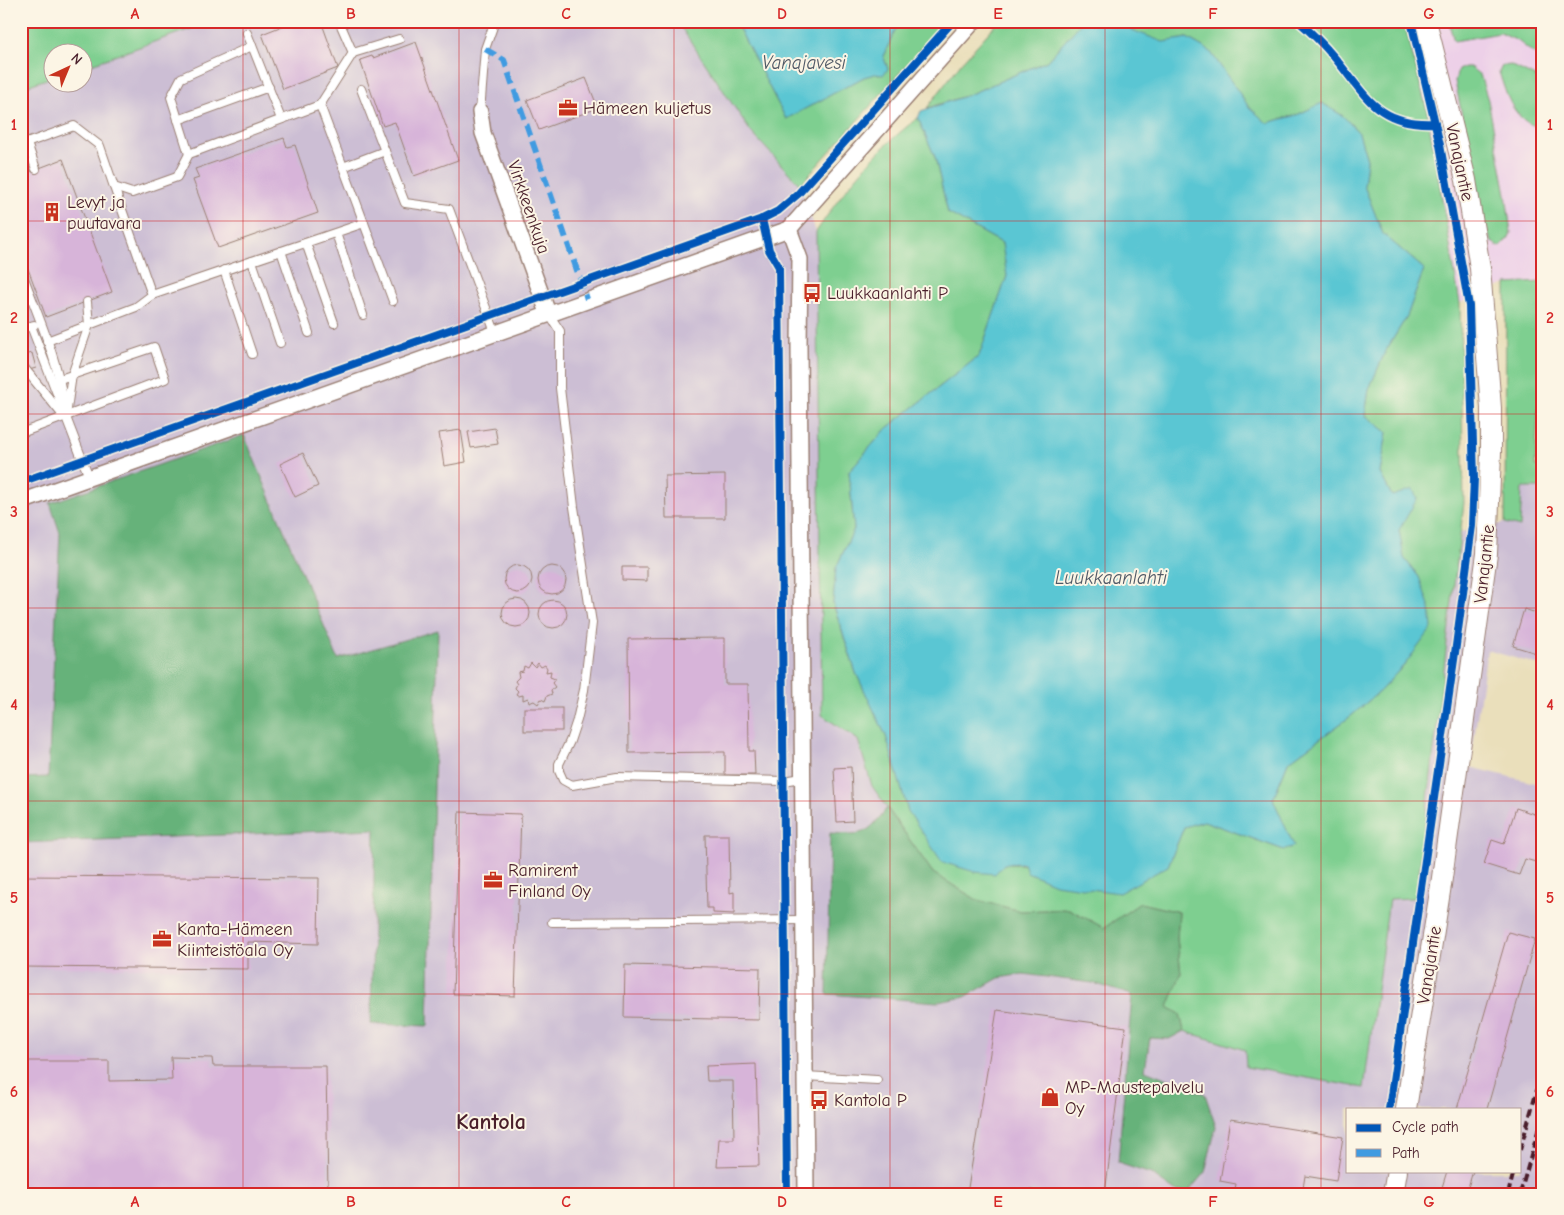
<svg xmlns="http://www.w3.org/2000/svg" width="1564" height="1215" font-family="'Comic Neue',sans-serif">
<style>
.built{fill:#edd0e8}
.industrial{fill:#ccbed4;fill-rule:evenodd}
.green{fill:#7ecf90;stroke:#64775e}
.forest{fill:#66b27a;stroke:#586852}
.water{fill:#5ac6d3;stroke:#52727f}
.building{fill:#d7b4d9}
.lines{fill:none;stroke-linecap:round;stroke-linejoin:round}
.service-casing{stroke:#9a7f73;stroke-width:10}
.minor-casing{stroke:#9a7f73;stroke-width:18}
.tertiary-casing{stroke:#9a7f73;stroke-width:22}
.service{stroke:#fff;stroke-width:8}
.minor{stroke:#fff;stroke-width:15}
.tertiary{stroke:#fff;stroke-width:20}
.rail{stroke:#4a1f2b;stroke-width:4;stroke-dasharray:8 4;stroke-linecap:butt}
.quiet{stroke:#409be1;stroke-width:6;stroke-dasharray:12 6;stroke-linecap:butt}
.cycleway-casing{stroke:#fcf5e5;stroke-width:11}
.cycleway{stroke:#0057b8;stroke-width:8}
.grid{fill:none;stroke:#d62828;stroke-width:1;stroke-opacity:0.55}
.labels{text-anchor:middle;stroke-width:4;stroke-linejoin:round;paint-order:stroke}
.poi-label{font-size:18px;fill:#4a1f2b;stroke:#fcf5e5;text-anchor:start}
.street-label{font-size:18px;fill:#4a1f2b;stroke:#fcf5e5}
.water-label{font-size:19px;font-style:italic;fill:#505966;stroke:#fcf5e5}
.district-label{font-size:22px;font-weight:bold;fill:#4a1f2b;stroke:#fcf5e5}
.neatline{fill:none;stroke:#d62828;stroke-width:2}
.grid-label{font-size:16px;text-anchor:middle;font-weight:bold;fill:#d62828}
</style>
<rect width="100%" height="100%" fill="#fcf5e5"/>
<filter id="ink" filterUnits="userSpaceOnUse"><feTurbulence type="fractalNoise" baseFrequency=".02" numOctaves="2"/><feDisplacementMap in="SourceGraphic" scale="10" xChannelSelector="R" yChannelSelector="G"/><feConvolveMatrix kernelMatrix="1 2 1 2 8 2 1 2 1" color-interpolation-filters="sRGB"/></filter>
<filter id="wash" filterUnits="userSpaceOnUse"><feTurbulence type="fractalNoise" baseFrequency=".0096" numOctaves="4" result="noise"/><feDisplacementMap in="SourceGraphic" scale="20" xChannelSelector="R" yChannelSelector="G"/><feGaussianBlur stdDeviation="1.12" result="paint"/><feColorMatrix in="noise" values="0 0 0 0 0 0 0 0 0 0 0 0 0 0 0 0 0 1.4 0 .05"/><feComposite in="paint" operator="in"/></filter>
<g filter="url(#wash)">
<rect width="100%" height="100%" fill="#eadfbb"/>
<polygon class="built" points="1404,21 1543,21 1543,282 1506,284 1460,303 1427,111"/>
<path class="industrial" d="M213,21H677L751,132L800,185L816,232L822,715L858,740L872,786L933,873L1189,883L1416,898L1461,532L1505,523L1520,527L1522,488H1543V666L1487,650L1470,767L1543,785V1194H21V88L52,77V82H82L83,67ZM1348,1109H1520V1171H1348Z"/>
<g class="green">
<polygon points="21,21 213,21 83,67 82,52 52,52 52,77 21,88"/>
<polygon points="677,21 735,21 786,119 864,77 888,69 883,56 900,21 946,21 800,185 751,132"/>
<polygon points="999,21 1083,21 1047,61 968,95 927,108 961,63"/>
<path d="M1126,21H1404L1427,111L1460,303L1464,503L1416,898L1389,899L1364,1088L1246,1067L1245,1050L1184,1031L1180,1014L1168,1007L1181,974L1177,938L1179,912L1140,903L1104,928L1069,909L1021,911L977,900L933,873L872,786L858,740L822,715L816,232C846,187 875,150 918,118L935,157L948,213L1002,243L1007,276L979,356L887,428L849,471L854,529L836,568L833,604L856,673L886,736L908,811L1004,864L1168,866L1184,827L1204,821L1284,850L1293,846L1273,799L1288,762L1351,716L1380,691L1406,663L1419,577L1404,558L1392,496L1380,473L1387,432L1365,416L1369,389L1385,352L1407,316L1424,269L1383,234L1364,186L1367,160L1359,133L1343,116L1322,103L1297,115L1267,123L1249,108L1210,51L1187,38L1163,43L1131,30Z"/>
<polygon points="1448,21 1543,21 1543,61 1518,41 1500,33 1454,41"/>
<path d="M1511,65L1543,81V128C1514,123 1507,97 1499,72L1502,66Z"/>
<polygon points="1465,67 1470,67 1480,75 1488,100 1506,194 1511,233 1508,239 1499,247 1492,242 1484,224 1455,81 1458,70"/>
<polygon points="1543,282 1543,397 1539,397 1535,466 1543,467 1543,488 1522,488 1520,527 1505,523 1506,284"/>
</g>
<g class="forest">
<polygon points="244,435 338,659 438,630 428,1026 371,1024 375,829 21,843 21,778 48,777 60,533 50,503"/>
<path d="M887,808L933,873L977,900L1021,911L1069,909L1104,928L1140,903L1179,912L1177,938L1181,974L1168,1007L1180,1014L1184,1031L1169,1039L1150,1038L1145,1070L1205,1094L1216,1127L1205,1172L1188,1192L1175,1191L1151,1174L1118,1163L1132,995L1093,983L1023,974L999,978L965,997L938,1002L827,994L830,833C864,835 866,836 887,808Z"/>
</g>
<g class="water">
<polygon points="735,21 900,21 883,56 888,69 883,75 875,74 864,77 786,119"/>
<polygon points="1083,21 1126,21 1132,30 1163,42 1187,38 1210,51 1249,107 1267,123 1297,115 1322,103 1343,116 1359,133 1367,160 1364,186 1383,234 1424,269 1407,316 1385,352 1369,389 1365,415 1387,432 1380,473 1392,496 1413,489 1417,499 1399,530 1404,558 1419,577 1430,608 1432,628 1406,663 1380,691 1351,716 1288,762 1273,799 1294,846 1284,850 1204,821 1184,827 1168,866 1119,893 1055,884 1027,872 1024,863 1004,864 995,874 975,872 942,862 908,811 886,736 856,673 833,603 836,568 854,529 849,471 887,428 979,356 1007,276 1002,243 948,213 935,157 918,118 921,111 968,95 1047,61"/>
</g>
<g id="blocks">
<g class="building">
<polygon points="295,21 321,21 338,68 283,89 262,34"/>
<polygon points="416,42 458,160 414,176 395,122 383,126 360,60 372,56 373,58"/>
<polygon points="586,78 598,108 539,130 527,100"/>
<polygon points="284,138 287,147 295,145 318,213 218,248 193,180 199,178 195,169"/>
<polygon points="63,159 112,292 46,317 21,250 21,175"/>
<polygon points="32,353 36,368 29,370 25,355"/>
<polygon points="495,428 498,444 471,448 468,432"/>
<polygon points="461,430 466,462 444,466 439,433"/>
<polygon points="303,453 318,486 295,497 280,464"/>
<polygon points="725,475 725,518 666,518 665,476"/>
<circle cx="518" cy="579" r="14"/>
<circle cx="552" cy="580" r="14"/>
<polygon points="622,567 647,567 647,581 622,580"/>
<circle cx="516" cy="613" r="14"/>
<circle cx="553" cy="614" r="14"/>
<polygon points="1524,609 1543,615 1543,655 1513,646"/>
<polygon points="725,638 725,684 748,684 749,751 754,751 755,775 725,775 725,752 629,753 628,639"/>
<polygon points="531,663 535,667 538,663 541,667 545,665 547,668 546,672 551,671 550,677 555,679 552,683 555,687 551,690 552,694 547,696 545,701 541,699 538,704 534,701 529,703 528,698 523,700 523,695 519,696 516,694 518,691 515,688 517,684 515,681 519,677 518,672 523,671 524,666 528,668"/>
<rect x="524" y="708" width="38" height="23"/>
<polygon points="851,767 853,821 837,822 834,768"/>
<polygon points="1516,808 1543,817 1543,864 1525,859 1519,875 1484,864 1492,840 1504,844"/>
<polygon points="459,812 521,814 515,996 453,994"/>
<polygon points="705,835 729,835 730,893 734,892 734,914 713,913 713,908 707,908"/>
<polygon points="21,876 319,878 318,944 248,942 248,969 21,967"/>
<polygon points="1508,932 1535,939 1487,1109 1457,1109"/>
<polygon points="625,965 760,968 759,1020 624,1017"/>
<polygon points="997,1010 1126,1027 1105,1194 1066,1194 1030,1190 1030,1194 967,1194"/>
<polygon points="171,1057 212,1058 213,1066 326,1066 328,1194 21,1194 21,1061 109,1061 109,1081 172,1080"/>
<polygon points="756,1064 759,1166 717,1167 719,1139 734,1139 733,1081 707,1081 706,1066"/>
<polygon points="1230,1119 1343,1137 1336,1181 1305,1176 1302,1194 1234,1194 1236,1184 1220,1181"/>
<polygon points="1447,1171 1473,1171 1466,1194 1440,1194"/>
</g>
</g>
</g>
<g filter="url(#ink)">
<use href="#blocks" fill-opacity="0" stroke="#9a7f73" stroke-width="1"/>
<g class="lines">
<g class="service-casing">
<g id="service">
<polyline points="247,33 281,119"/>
<polyline points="353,53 399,39"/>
<polyline points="361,89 405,203 449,209 495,332"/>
<polyline points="320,105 353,53 339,21"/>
<polyline points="480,112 485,49 495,21"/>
<polyline points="178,120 269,87"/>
<polyline points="27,143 36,169"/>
<polyline points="21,145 74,126 100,146 114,187 132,193 177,177 189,154 320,105 393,301"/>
<polyline points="189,154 171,97 181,78 252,46"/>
<polyline points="343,167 385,151"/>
<polyline points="336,233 363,315"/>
<polyline points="306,243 334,323"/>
<polyline points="281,251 309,333"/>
<polyline points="252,261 280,343"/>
<path d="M21,270C37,314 57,357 64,404"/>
<polyline points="224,270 252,354"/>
<polyline points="152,295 364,223"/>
<polyline points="548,313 560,331 560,388 574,507 592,623 584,690 577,720 570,741 559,764 559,771 563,780 572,785 617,777 783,781 803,778"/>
<polyline points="31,326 89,477"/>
<polyline points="21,329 34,325"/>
<polyline points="47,341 136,307 152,295 114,187"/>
<polyline points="21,364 61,413"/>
<polyline points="67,409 72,375 89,325 87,302"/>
<polyline points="21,433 165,379 154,347 60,379"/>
<polyline points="552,922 804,920"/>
<polyline points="805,1076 877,1080"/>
<polyline points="811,1194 875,1194"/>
</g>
</g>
<g class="minor-casing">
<g id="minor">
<polyline points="480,112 483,133 548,313"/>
<polyline points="789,229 800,259 799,345 806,1194"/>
<polyline points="21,502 789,229 974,21"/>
</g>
</g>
<g class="tertiary-casing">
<g id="tertiary">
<polyline points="1406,1109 1441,885 1487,554 1491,452 1491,408 1480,268 1466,180 1426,21"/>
<polyline points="1393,1194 1397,1171"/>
</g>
</g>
<use href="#service" class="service"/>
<use href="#minor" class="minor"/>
<use href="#tertiary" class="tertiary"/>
<g class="rail">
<polyline points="1520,1150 1543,1069"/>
<polyline points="1508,1194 1514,1171"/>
<polyline points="1520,1194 1543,1114"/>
</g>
<polyline class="quiet" points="485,49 504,60 587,299"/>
<g class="cycleway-casing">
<g id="cycleway">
<path d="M1298,21C1311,32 1323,44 1334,57C1366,95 1377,126 1435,123"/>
<polyline points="762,219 769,250 779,267 787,1194"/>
<polyline points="21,482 762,219 778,211 798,194 953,21"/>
<polyline points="1389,1109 1455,653 1472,526 1474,478 1469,306 1440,145 1411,21"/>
</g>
</g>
<use href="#cycleway" class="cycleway"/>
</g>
</g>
<path class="grid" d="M243,21V1194M459,21V1194M674,21V1194M890,21V1194M1105,21V1194M1321,21V1194M21,221H1543M21,414H1543M21,608H1543M21,801H1543M21,994H1543"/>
<defs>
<g id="office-bare" transform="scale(1.5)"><path d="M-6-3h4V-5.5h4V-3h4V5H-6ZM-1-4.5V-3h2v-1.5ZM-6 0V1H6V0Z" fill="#c8321e" stroke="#fcf5e5" stroke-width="2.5" paint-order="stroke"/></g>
<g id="building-bare" transform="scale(1.5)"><path d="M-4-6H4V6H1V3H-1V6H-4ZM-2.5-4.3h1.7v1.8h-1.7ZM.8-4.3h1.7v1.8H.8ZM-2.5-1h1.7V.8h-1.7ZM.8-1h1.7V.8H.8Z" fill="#c8321e" stroke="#fcf5e5" stroke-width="2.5" paint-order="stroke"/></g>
<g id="bus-bare" transform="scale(1.5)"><path d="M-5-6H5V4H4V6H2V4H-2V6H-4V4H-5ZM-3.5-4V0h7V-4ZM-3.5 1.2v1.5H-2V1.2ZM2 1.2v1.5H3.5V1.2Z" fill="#c8321e" stroke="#fcf5e5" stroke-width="2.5" paint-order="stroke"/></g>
<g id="shop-bare" transform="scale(1.5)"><path d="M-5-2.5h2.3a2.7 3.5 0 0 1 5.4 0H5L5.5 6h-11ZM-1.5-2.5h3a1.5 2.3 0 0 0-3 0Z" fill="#c8321e" stroke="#fcf5e5" stroke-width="2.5" paint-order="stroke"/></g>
</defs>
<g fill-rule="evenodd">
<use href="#office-bare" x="568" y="108"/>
<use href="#building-bare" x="52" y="212"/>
<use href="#bus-bare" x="812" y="293"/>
<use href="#office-bare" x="493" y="880"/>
<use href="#office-bare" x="162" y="939"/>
<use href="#shop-bare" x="1050" y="1097"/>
<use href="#bus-bare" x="819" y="1100"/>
</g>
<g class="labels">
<g class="poi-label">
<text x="583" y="114">Hämeen kuljetus</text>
<text x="67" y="208">Levyt ja<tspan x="67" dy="21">puutavara</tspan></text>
<text x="827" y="299">Luukkaanlahti P</text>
<text x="508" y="876">Ramirent<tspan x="508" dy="21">Finland Oy</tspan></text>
<text x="177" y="935">Kanta-Hämeen<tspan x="177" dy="21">Kiinteistöala Oy</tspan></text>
<text x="1065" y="1093">MP-Maustepalvelu<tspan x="1065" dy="21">Oy</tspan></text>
<text x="834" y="1106">Kantola P</text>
</g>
<g class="street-label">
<text transform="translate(1460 162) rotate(78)" y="6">Vanajantie</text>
<text transform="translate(529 207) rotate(71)" y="6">Virkkeenkuja</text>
<text transform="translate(1484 564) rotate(-84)" y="6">Vanajantie</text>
<text transform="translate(1429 965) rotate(-81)" y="6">Vanajantie</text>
</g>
<g class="water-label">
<text x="804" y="69">Vanajavesi</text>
<text x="1111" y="584">Luukkaanlahti</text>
</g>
<g class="district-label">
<text x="491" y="1129">Kantola</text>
</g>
</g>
<rect width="1564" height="1215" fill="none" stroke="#fcf5e5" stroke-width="55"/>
<rect x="1346" y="1108" width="175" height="65" fill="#fcf5e5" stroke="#b59f9b"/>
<rect x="1356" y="1124" width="25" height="8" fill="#0057b8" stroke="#b59f9b"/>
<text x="1392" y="1132" font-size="15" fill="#4a1f2b">Cycle path</text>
<rect x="1356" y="1149" width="25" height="8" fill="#409be1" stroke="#b59f9b"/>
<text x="1392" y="1158" font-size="15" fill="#4a1f2b">Path</text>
<g transform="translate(68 68) rotate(44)"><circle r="24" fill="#fcf5e5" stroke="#b59f9b"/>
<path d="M0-4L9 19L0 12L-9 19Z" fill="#c8321e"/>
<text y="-8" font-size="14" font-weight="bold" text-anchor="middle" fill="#4a1f2b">N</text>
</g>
<rect x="28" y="28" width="1508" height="1160" class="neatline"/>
<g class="grid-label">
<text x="135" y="19">A</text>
<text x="351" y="19">B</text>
<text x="566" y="19">C</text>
<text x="782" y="19">D</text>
<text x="998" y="19">E</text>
<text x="1213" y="19">F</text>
<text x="1429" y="19">G</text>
<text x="14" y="130">1</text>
<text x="1550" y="130">1</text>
<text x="14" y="323">2</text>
<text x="1550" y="323">2</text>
<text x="14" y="517">3</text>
<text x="1550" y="517">3</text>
<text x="14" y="710">4</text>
<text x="1550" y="710">4</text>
<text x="14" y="903">5</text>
<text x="1550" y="903">5</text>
<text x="14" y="1097">6</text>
<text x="1550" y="1097">6</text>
<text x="135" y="1207">A</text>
<text x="351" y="1207">B</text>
<text x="566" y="1207">C</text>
<text x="782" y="1207">D</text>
<text x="998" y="1207">E</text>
<text x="1213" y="1207">F</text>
<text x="1429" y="1207">G</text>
</g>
</svg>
